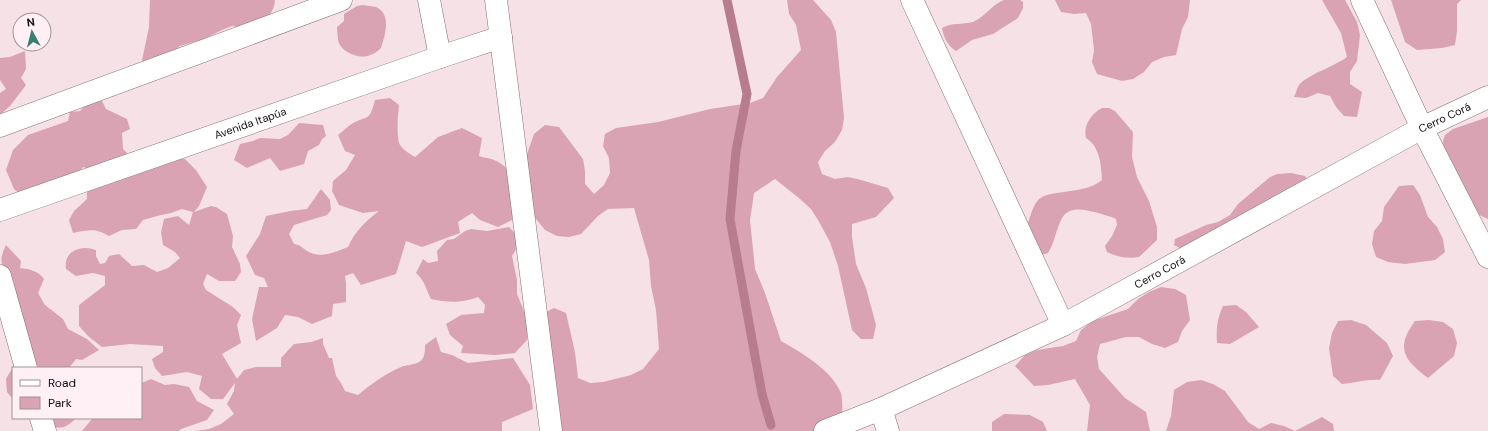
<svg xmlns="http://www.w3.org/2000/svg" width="1488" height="431" font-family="'DM Sans',sans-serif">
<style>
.green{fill:#daa3b3}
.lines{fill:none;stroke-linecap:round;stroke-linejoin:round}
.stream{stroke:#b77c8e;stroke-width:9}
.street-casing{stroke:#837076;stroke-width:23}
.street{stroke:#fff;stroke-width:22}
.labels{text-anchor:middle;stroke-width:4;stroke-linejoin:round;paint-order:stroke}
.street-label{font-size:11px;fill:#120b0d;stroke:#fef0f4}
</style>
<rect width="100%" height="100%" fill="#f6e1e6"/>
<g class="green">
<path d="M150,0H275C275,11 264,22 258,31L232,26L222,30L204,39L180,46L165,60L148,67L142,60L149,27Z"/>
<path d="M787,0H813L831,20L836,32L844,118L842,130L835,142L825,151L818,162L822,174L835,179L848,177L861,180L888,188L894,198L876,217L852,224V237L856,264L866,288L876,325L873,339H861L852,330L838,266L830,242L818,220L811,209L800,199L775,179L754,193L750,220L755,269L765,293L781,341C802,353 830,369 840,391C844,399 842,422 840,431H541L542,314L554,308L566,313L575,352L578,378L590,383L603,382L631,375L643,369L659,349L656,310L651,286L649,260L634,208L608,209L598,216L581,234L569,237L557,236L545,230L520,199V174L534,134L545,125L559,127L583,159L585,171V184L594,194L604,185L610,173L609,158L603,146L605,134L616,128L658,122L710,109L750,103L763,98L777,77L801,50L796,25L789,14Z"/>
<path d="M1004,0H1020L1023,2V8L1018,18L993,34L972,40L956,51C947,45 944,38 942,28C952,22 962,25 973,22C985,17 992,4 1004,0Z"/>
<polygon points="1055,0 1190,0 1188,17 1182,29 1176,55 1164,57 1152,62 1144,72 1133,79 1122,81 1097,74 1092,62 1094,50 1091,24 1086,13 1074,14 1061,12"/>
<path d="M1322,0H1345L1357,22L1360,35L1357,61L1350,72V84L1362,92L1357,117L1344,116L1336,107L1330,96L1318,93L1306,98L1294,97C1296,93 1297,88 1299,85C1307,75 1335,66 1347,57L1341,33Z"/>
<polygon points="1391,0 1461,0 1457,4 1457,31 1455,45 1442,48 1417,50 1405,42"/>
<path d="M363,5C367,6 372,6 376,7C392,14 385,36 381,48C378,51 374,54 370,55C360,60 340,52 338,40C338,36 337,32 337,27L344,21V14L357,6Z"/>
<polygon points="25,51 26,69 21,78 26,85 10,106 0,115 0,93 6,89 0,80 0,58 10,57"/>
<path d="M390,98L399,105C398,114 396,137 400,145C403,150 410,154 415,157L438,137L462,128L482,138L479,156C484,158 490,158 494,160C520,170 514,198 512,220L498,227L480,220L472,213L458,222L460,233L422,247L406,241L396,274L361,285L353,273L345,276L346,283V302L333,304L332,316L312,324L298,317L285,315L277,328L256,341L252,319L259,287H268L264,278L255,275L246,256L260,234L266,216L290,211L307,209L321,189L330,200L331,210L327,215L294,225L289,234L294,244C304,246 303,250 311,253C324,258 337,251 348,247C355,231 366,221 379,211L363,213L339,205L332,191L333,181L346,170L355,155L345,151L338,135C342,132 346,128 350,125C367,114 369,124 375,100Z"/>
<polygon points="102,101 106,109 127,119 130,129 122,133 123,149 127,153 119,161 89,169 83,167 80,171 20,194 14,189 6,170 13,150 28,135 68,121 70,112 80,111 87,103"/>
<path d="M1102,108H1109L1115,111L1133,132L1132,157L1137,177L1149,201L1157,227V240L1139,257C1128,259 1117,257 1107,252L1105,246L1112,236L1117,225L1116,219C1110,216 1104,215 1098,213C1086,210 1070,205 1062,218C1056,229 1055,242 1048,253L1042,255L1028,223C1030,217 1033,206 1038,200C1048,189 1085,195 1102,180C1101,164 1100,147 1086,138C1083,125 1091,114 1102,108Z"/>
<polygon points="1488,117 1488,219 1477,214 1444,156 1443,141 1445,135 1453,129"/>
<polygon points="299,123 323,125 326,136 322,139 319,145 308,151 304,164 280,171 270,158 247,168 234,160 240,144 253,141 260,138 280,139 288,135"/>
<path d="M166,159H185L196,170L207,187L199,206L194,212L211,206L216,207L227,214L233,236L232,247L240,264L241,272L235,281H219L207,274L203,284L206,290L233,307L241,315L237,325L241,343L222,354L237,379L244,370L256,367H281V358L294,344L311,342L323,338V344L329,358H332L336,376L341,383L345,391L358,395C371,384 385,374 401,367C406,365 414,365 419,362C425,359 425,351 425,345L436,337L441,352L452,355L468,363L513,358L530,385L533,409L502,422V431H195L209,429L221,424L234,414L227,404L234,391L235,383L223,399H211L199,389L202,376L187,372L162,376L155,368L152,359L163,352V346L130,344L102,347L89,337L79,326V305L105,285V276L93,273L76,276L66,269C63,251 81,244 96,250V256L100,264L105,263L109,256L119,254L132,266L144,265L157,272L168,268L180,258L175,252L163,245L161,232L164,219L178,216L189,225L193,212L182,209L171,213L161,215L143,220L136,229L122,230L109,236C95,228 89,230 73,233L69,220L74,211L87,199V191Z"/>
<polygon points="1291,173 1305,176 1309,182 1191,254 1174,245 1175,239 1206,225 1218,222 1230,215 1238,204 1270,177 1277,174"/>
<polygon points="1413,185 1420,195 1428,217 1437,227 1443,239 1445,252 1435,260 1405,264 1388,262 1376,257 1372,244 1374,231 1382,221 1384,207 1399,186"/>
<path d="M509,227L515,233L518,246L512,256L517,280V294L524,311L529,320L527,326V340L515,353L496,355L461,353L463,346L450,335L446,324L461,315L484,313L485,305L478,297C460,303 450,303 431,299C425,287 426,283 416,273L423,259L428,263L438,261L437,251L447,240L454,239L465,231L471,229L487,231Z"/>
<path d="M6,245L21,261L20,268C30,269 38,271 44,279L38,293L45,305L63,319L68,329L87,339L99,350L82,360L76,359L69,368H13V399L7,392L6,379L16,362L6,274C0,261 0,258 6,245Z"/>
<polygon points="1161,287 1175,289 1186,295 1190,320 1182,331 1178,342 1165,348 1152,344 1139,337 1126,337 1100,344 1097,357 1099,369 1125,398 1146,412 1150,431 1087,431 1090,405 1075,379 1048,385 1034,386 1015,366 1025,355 1037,350 1063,346 1076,341 1081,330 1092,321 1128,309 1138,299 1149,292"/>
<path d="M1236,305L1246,312L1259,327L1230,344L1217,343C1216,329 1217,319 1223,306Z"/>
<path d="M1351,320L1366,325L1387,343L1393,356L1380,380C1367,379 1355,383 1342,384L1333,376L1329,348L1332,333L1338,321Z"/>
<path d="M1429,320L1443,322L1453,329L1457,343L1454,356L1428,378C1404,360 1395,348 1415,321Z"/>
<polygon points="151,379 165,385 174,384 189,387 197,401 214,410 207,420 181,429 179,431 82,431 93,418 141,418 141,383"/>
<polygon points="1201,380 1213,384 1225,391 1248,422 1259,429 1271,423 1284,426 1295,431 1322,417 1333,424 1334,431 1166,431 1171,416 1174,390 1187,382"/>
<polygon points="1004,414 1030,415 1043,422 1047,431 992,431 992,422"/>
<path d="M40,418H76C64,431 54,431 40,418Z"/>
</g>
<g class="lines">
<polyline class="stream" points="727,0 747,94 736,151 730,219 762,394 771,425"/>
<g class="street-casing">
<g id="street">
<polyline points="429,0 440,57"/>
<polyline points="496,0 551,431"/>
<polyline points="912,0 1063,325"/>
<polyline points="1362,0 1422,128 1488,257"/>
<polyline points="0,126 341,0"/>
<path id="s1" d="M0,210L440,57L501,37"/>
<polyline points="0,276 26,368"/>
<polyline points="881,409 888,431"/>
<polyline points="41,418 45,431"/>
<path id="s2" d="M825,431L881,409L1063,325L1422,128L1488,97"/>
</g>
</g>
<use href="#street" class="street"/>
</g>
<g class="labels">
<g class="street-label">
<text dy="4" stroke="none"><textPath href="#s2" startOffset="695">Cerro Corá</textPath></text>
<text dy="4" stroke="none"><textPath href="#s1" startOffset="265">Avenida Itapúa</textPath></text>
<text dy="4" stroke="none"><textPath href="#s2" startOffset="371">Cerro Corá</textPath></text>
</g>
</g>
<rect x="12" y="367" width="130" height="52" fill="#fef0f4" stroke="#a09498"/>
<rect x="20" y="380" width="20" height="6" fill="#ffffff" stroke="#a09498"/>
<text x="48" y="387" font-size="12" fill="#120b0d">Road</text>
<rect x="20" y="397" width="20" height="12" fill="#daa3b3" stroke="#a09498"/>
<text x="48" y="407" font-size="12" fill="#120b0d">Park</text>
<g transform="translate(32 32) rotate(353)"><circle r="19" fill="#fef0f4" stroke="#a09498"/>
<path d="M0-3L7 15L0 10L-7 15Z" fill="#3a7e71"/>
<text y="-6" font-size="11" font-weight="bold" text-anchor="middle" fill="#120b0d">N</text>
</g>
</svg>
